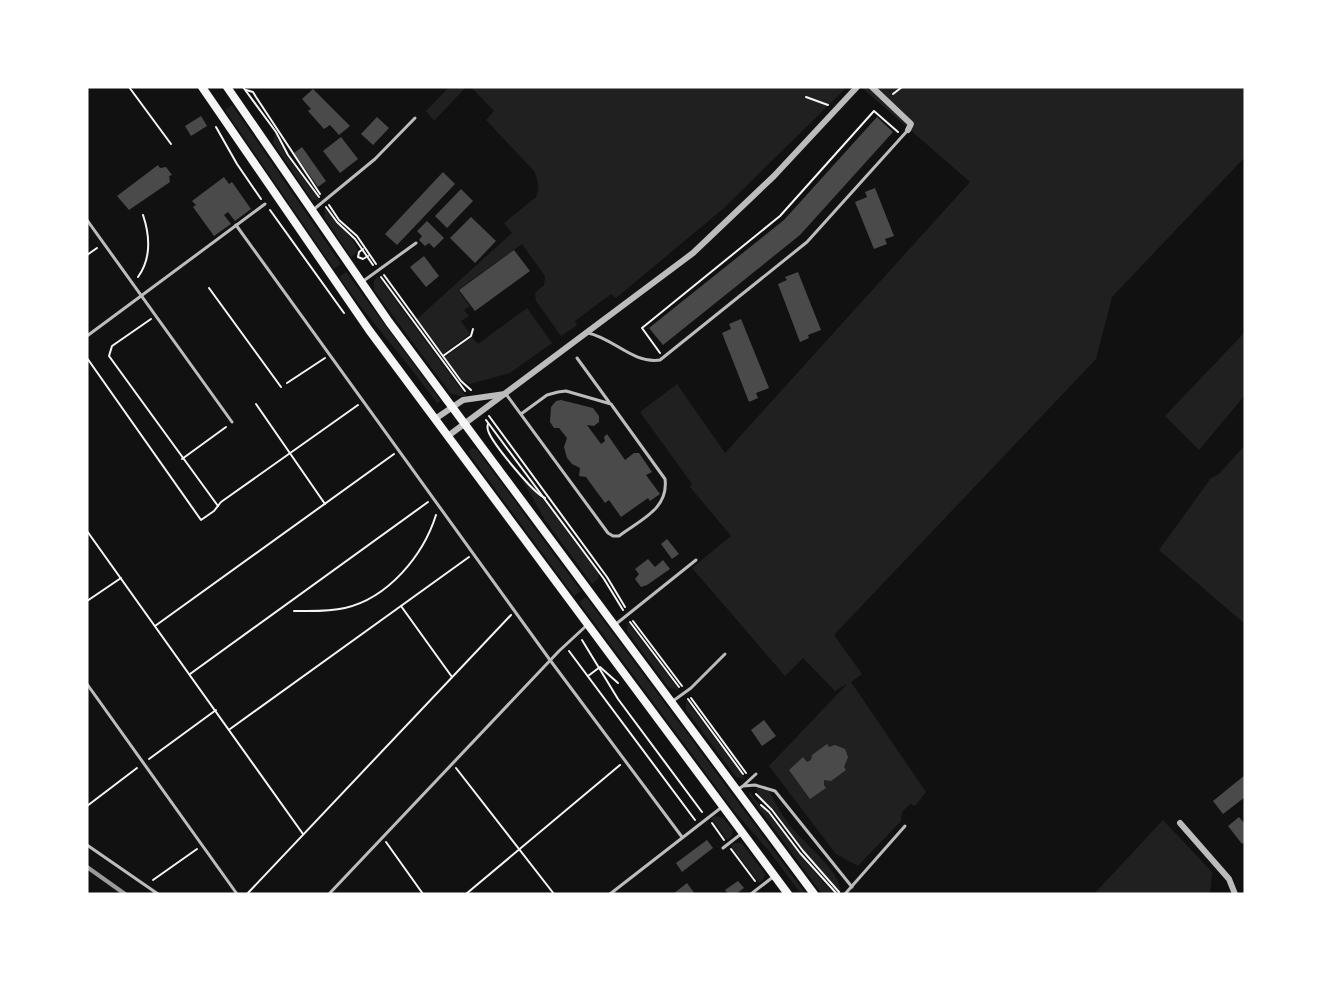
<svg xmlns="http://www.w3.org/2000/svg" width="1332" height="981" font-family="'Asap Condensed',sans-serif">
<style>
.green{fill:#202020}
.building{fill:#4a4a4a}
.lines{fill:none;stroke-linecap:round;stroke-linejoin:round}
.path{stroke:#f5f5f5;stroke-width:2}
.service{stroke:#bcbcbc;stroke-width:3}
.minor{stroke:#bcbcbc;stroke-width:6}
.secondary{stroke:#f5f5f5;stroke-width:8}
.rail{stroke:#9a9a9a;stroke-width:4}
</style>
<rect width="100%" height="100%" fill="#111"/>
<g class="green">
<polygon points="449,87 466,87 434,121 426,111"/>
<path d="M471,87H847L724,208L616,298L611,294L575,321L577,325L561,336L536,301L535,293L544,285L545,276L522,244L458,290L470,306L464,310L469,316L461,321L470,334L443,354L417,319L512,233L504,223L536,197C540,188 538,180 534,171L486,120L494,111Z"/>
<polygon points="861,87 1245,87 1245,157 1112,297 1096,359 834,635 862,674 851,682 926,792 915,806 910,804 902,812 901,821 858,866 836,854 769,766 847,684 835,691 803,658 785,676 692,568 731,536 690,487 692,484 640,412 677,384 725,453 970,182"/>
<polygon points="232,105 341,264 334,269 225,110"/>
<polygon points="275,133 286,155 320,201 312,200 273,143"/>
<path d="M325,208C332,218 357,241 358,251L351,257L324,217Z"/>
<path d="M346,272L440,400V402L437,403C406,360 370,321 339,277Z"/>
<polygon points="378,276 388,290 466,396 459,396 450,393 374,290 374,281"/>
<polygon points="527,308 552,343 510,373 470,384 462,380 445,357 472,337 478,344"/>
<polygon points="1245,332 1245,395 1199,450 1165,416"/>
<polygon points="1245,445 1245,624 1159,550 1211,478 1219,474"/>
<polygon points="472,448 477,450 581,591 574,596 470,455 469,451"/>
<polygon points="522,479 544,501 599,574 598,579 592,584 545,520"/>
<polygon points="586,597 806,894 801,894 769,851 734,811 579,602"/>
<polygon points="628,622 630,625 679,690 669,688 627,631"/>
<polygon points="686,700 742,775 745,779 736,777 686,710"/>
<path d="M756,788L769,791C775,802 781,813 788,823C802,842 840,870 841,892L804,851L773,809L759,795Z"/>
<path d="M750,791C754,802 764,807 771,816C791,843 811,869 834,894H822L749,795Z"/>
<polygon points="715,816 723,818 733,830 731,837 727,840 711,818"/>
<polygon points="1163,820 1212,872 1210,894 1094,894"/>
<polygon points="735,843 742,843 765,874 763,880 759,883 731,846"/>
</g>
<g class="building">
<polygon points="313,89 350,126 339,135 330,125 324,129 308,111 311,109 302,99"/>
<polygon points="201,116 207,126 191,136 185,126"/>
<polygon points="377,117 389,128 373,145 361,134"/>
<polygon points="877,117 893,132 800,235 663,345 649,328 784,220"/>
<polygon points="341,137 358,159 340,173 323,151"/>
<polygon points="302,147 326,181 318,187 294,153"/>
<polygon points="158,165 160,168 166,167 172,175 169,176 170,182 129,210 117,196"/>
<polygon points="443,172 455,184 397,245 385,234"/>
<polygon points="224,177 229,184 232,182 251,209 235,221 228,212 224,215 231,224 214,236 193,207 196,205 192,201"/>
<polygon points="875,188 894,236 885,239 887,244 874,249 855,202 867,197 865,192"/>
<polygon points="461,189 473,201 447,228 435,216"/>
<polygon points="471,217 496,241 475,263 450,238"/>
<polygon points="427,221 444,238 434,248 429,243 425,246 419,240 422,236 417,231"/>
<polygon points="514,250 530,271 475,311 459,290"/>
<polygon points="424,256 439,276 426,287 410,267"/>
<polygon points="798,272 821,330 808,335 809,338 800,342 778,284 787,280 785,277"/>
<polygon points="741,319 769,388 756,393 758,398 749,402 722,333 731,329 729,324"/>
<polygon points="561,400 593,408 599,416 599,422 594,426 587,425 601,444 605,441 604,437 607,434 625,460 634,453 639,453 652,472 646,475 660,494 650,501 648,498 621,517 609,500 605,503 586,477 579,476 580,468 572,464 567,458 564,447 567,438 559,428 554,428 550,422 551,407 556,401"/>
<polygon points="667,539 679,554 672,559 661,544"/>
<polygon points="648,559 655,567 663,560 670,569 647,585 641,587 635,579 639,574 635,569"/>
<polygon points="764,720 776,736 762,746 751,730"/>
<polygon points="827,744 829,747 835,745 845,749 848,757 844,767 846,770 831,781 824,780 824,785 826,788 810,799 789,770 803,757 807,762 811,760 812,755"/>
<polygon points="1245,775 1245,797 1223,814 1213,801"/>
<polygon points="1239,817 1245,824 1245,842 1242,844 1228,826"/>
<polygon points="707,840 713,848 682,872 676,863"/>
<polygon points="738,881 744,888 736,894 728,894 725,890"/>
<polygon points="687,883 695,894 673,894"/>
</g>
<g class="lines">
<g class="path">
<polyline points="129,87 171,144"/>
<polyline points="243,87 276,132 288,155 319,197"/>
<polyline points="246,90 253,92 256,97 320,194"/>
<polyline points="893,94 902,87"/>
<polyline points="806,97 828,105"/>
<polyline points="216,127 237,164 261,199"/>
<polyline points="329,205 339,220 357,236 376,264"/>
<polyline points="326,207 337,222 355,239 373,265"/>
<polyline points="270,210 344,313"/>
<polyline points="363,249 359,252 358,257 363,259 368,256"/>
<polyline points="87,255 97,248"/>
<polyline points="384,275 461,381 471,390"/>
<path d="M138,277C151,259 150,236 143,215"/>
<polyline points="381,277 465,391"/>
<polyline points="209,288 281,387"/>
<polyline points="151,319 112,346 109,356 218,506"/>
<polyline points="660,353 642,328 780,216 874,111 898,132"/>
<polyline points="443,356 471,336 473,329"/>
<polyline points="87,358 201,520 214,511 221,502 358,405"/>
<polyline points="287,383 325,358"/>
<polyline points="256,404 325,504"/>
<polyline points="489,416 607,577 625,607"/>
<polyline points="486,420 604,579 623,610"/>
<path d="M488,424C487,427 487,429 489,433C495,446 533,493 545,498"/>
<polyline points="182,459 226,427"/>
<polyline points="87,531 303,834"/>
<polyline points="87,601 121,578"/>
<polyline points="401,606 452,677"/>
<path d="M294,611C311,611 328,612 345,608C388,598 423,556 436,515"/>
<polyline points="633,621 682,686"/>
<polyline points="630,622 679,687"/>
<polyline points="155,626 394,454"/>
<polyline points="582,640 618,699 702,812"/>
<polyline points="569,651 695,820"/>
<polyline points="190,674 428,502"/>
<polyline points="588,676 600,667 618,683"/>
<polyline points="691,698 746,773"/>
<polyline points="688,699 743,774"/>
<polyline points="230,729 469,557"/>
<polyline points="149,759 216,710"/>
<polyline points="456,768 554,894"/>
<polyline points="756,794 772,810 803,851 839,892"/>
<polyline points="761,805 769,812 800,853 837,894"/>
<polyline points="87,806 137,768"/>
<polyline points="712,823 724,840"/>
<polyline points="386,842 423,894"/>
<polyline points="731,849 755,881"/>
<polyline points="153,880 197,849"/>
<polyline points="247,894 511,615"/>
<polyline points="466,894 620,765"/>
</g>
<g class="service">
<polyline points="313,210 375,159 415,118"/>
<polyline points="87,220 232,422"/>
<polyline points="236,225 550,660 682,837"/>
<polyline points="362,282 416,243"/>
<path d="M588,333C613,338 633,364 660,360L807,242L908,130"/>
<polyline points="87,336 265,204"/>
<polyline points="577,358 609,402"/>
<path d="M506,394L608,533L613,536H619C640,520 669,509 665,479L611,404L566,391L558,392L547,395L521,414"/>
<polyline points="616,624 696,560"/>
<polyline points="87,684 237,894"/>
<polyline points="673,701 691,688 725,654"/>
<polyline points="744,785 756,774"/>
<polyline points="737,790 743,786 755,785 775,791 852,887"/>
<polyline points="87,845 158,894"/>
<polyline points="723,848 741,834"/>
<polyline points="329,894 559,651 586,626"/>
<polyline points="610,894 722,807"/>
<polyline points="751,894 773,877"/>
<polyline points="845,894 905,826"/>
</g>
<g class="minor">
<polyline points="872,87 911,124 908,130"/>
<polyline points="435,419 463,400 505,394"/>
<polyline points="448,436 693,253 774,176 857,87"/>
<polyline points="1180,823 1229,879 1235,894"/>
</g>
<g class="secondary">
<polyline points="202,87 369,330 788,894"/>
<polyline points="227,87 389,322 814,894"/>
</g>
<polyline class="rail" points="87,867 125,894"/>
</g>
<rect width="1332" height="981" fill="none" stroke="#ffffff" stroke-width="177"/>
</svg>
